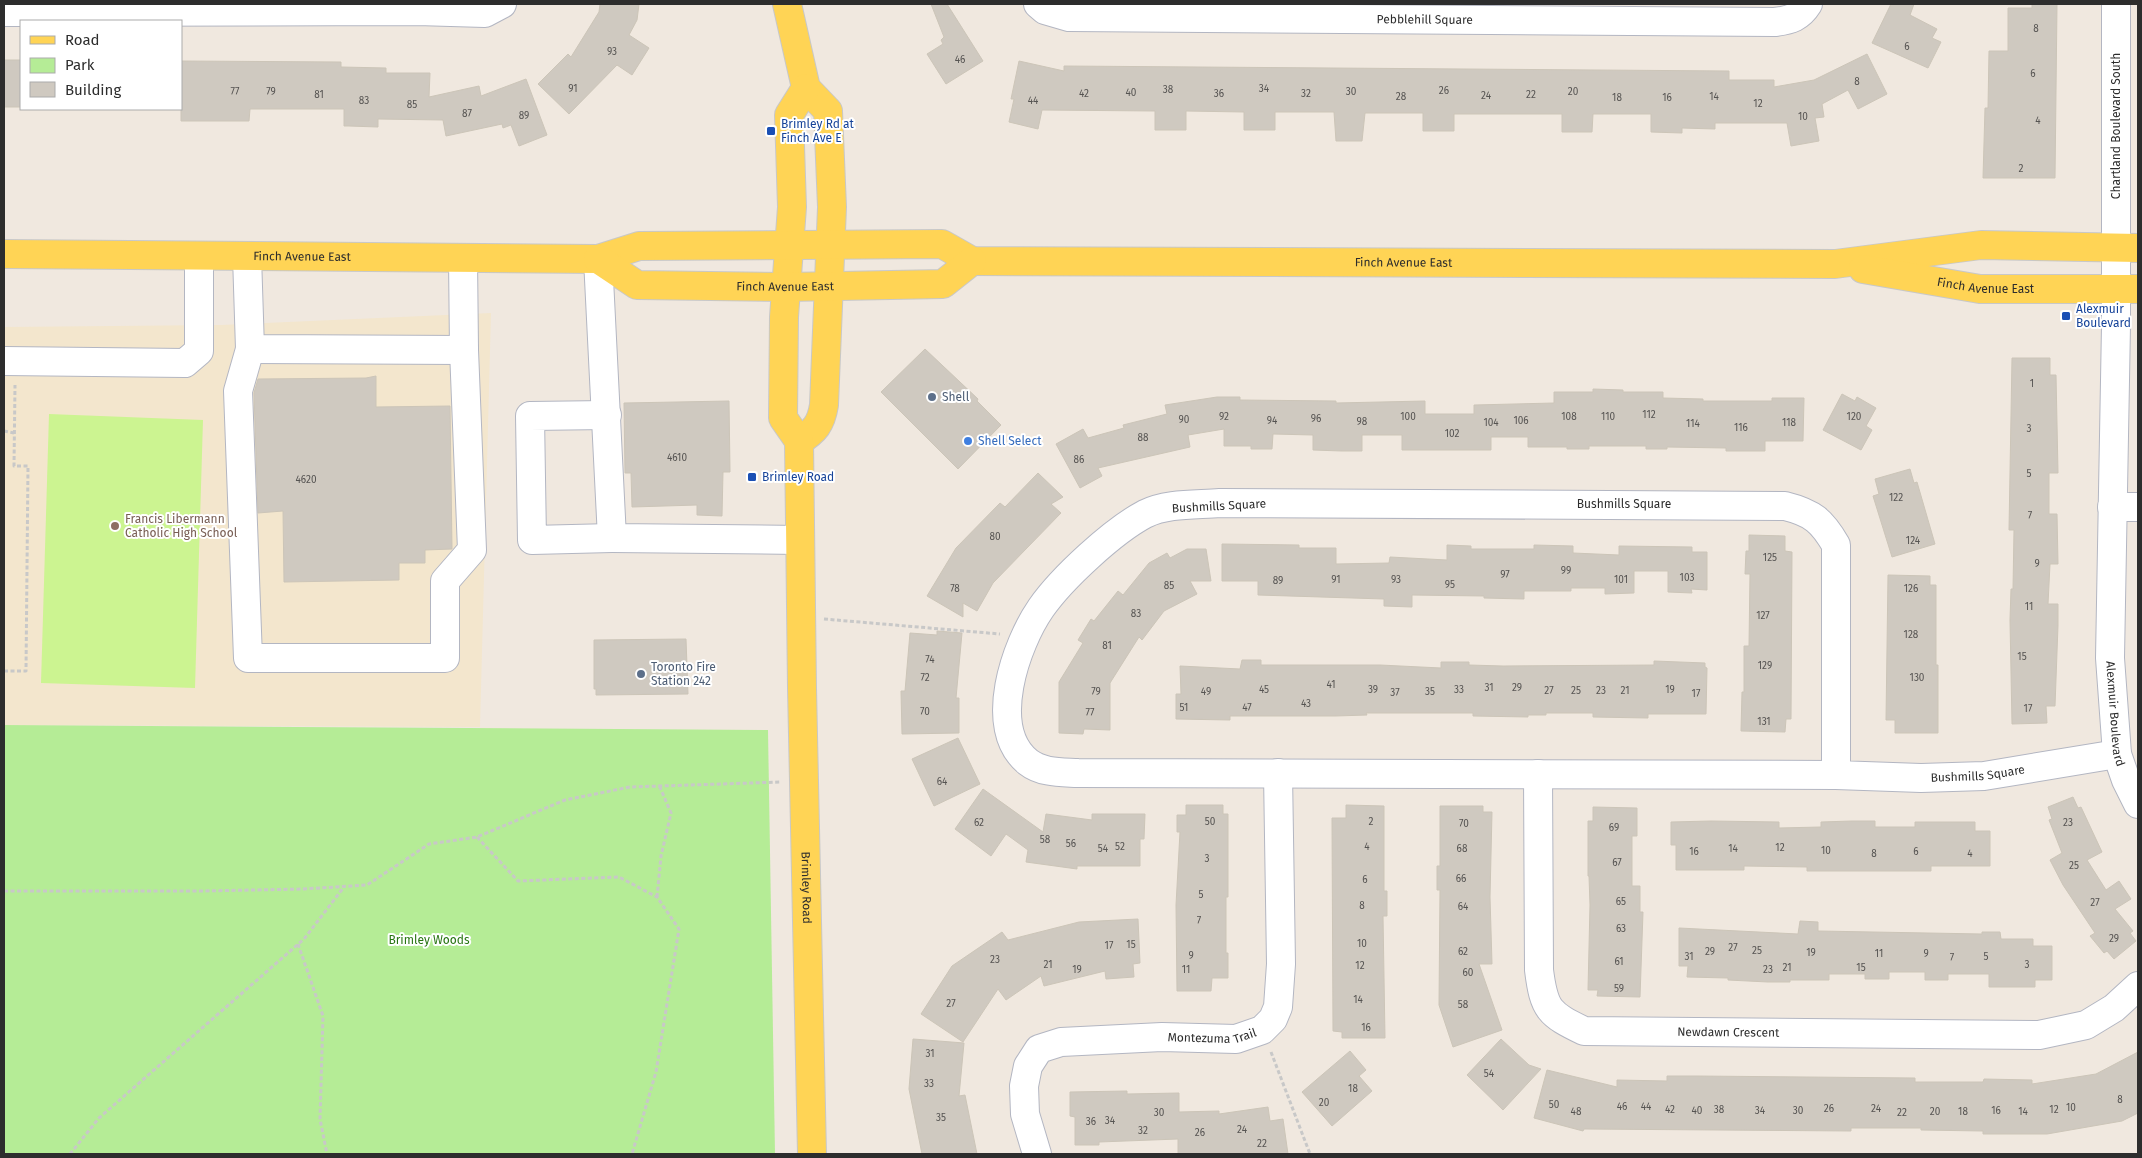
<svg xmlns="http://www.w3.org/2000/svg" width="2142" height="1158" font-family="'Fira Sans',sans-serif">
<style>
.education{fill:#f3e6cd}
.green{fill:#b5ec96}
.pitch{fill:#ccf491}
.building{fill:#cfc9c0;stroke:#ccc5b8}
.lines{fill:none;stroke-linecap:round;stroke-linejoin:round}
.minor-casing{stroke:#b3b6c2;stroke-width:30}
.major-casing{stroke:#c8c8c8;stroke-width:30}
.path{stroke:#c8c8c8;stroke-width:3;stroke-dasharray:4 2.5;stroke-linecap:butt}
.minor{stroke:#fff;stroke-width:28}
.major{stroke:#ffd455;stroke-width:28}
.transit-dot{fill:#1a4fb4;stroke:#fff;stroke-width:2}
.service-dot{fill:#5c6f8a;stroke:#fff;stroke-width:2}
.shop-dot{fill:#3f7fe0;stroke:#fff;stroke-width:2}
.education-dot{fill:#8d6e63;stroke:#fff;stroke-width:2}
.labels{text-anchor:middle;stroke-width:4;stroke-linejoin:round;paint-order:stroke}
.number-label{font-size:10px;fill:#565452}
.street-label{font-size:12px;fill:#2d2d2d;stroke:#fff}
.transit-label{font-size:12px;fill:#164399;stroke:#fff;text-anchor:start}
.service-label{font-size:12px;fill:#4e5e75;stroke:#fff;text-anchor:start}
.shop-label{font-size:12px;fill:#366cbe;stroke:#fff;text-anchor:start}
.education-label{font-size:12px;fill:#785e54;stroke:#fff;text-anchor:start}
.park-label{font-size:12px;fill:#297513;stroke:#fff}
</style>
<rect width="100%" height="100%" fill="#f0e8df"/>
<polygon class="education" points="491,313 480,727 4,725 4,327 221,325"/>
<polygon class="green" points="4,725 768,730 775,1154 4,1154"/>
<polygon class="pitch" points="49,414 203,420 195,688 41,683"/>
<g class="building">
<polygon points="600,4 639,4 637,20 629,35 649,48 632,75 617,65 569,114 538,84 568,54 571,57 599,12"/>
<polygon points="931,4 947,4 983,61 946,84 927,54 943,44 941,40 944,37"/>
<polygon points="1891,4 1914,4 1910,15 1937,29 1932,38 1941,42 1928,68 1872,43"/>
<polygon points="2032,4 2057,4 2055,178 1983,178 1985,108 1988,108 1989,51 2008,51 2008,8 2032,8"/>
<polygon points="1867,54 1887,94 1858,109 1848,90 1822,104 1824,117 1815,118 1819,141 1791,146 1787,123 1715,123 1715,129 1682,128 1682,133 1651,132 1651,114 1593,114 1592,132 1562,132 1562,114 1454,114 1454,131 1423,131 1423,113 1365,113 1362,141 1336,141 1334,112 1275,112 1275,130 1244,130 1244,112 1186,111 1186,130 1155,130 1155,111 1042,110 1038,129 1009,122 1014,99 1011,99 1019,61 1064,71 1064,66 1729,71 1729,80 1774,80 1774,87 1814,80"/>
<rect x="4" y="60" width="17" height="47"/>
<polygon points="181,61 341,62 341,67 386,68 386,73 430,73 429,97 479,86 481,96 526,79 547,135 519,146 511,125 503,128 502,124 446,136 443,120 378,119 378,127 349,126 344,126 344,109 250,109 249,121 181,121"/>
<polygon points="925,349 978,399 977,401 1001,425 958,469 881,392"/>
<polygon points="2012,358 2050,358 2050,375 2056,375 2058,473 2049,473 2049,514 2057,514 2058,564 2050,564 2048,604 2058,604 2058,625 2055,706 2046,706 2047,723 2012,724 2010,620 2011,589 2013,589 2014,530 2009,530"/>
<polygon points="376,376 376,407 450,406 452,549 425,550 425,563 399,563 399,580 284,582 283,511 258,513 254,393 258,379 366,378"/>
<polygon points="1593,389 1623,390 1623,392 1663,392 1663,398 1703,399 1703,401 1772,401 1772,398 1804,398 1803,441 1765,441 1765,451 1726,451 1726,448 1667,447 1667,449 1646,449 1646,446 1589,446 1589,449 1567,449 1567,447 1528,447 1528,437 1491,437 1491,450 1402,450 1402,435 1362,435 1362,451 1342,451 1313,450 1313,435 1273,434 1272,449 1251,449 1251,446 1224,446 1224,429 1188,435 1190,447 1098,468 1102,476 1080,488 1056,444 1083,429 1088,438 1124,428 1123,425 1167,414 1165,405 1217,397 1240,397 1240,400 1336,401 1336,403 1425,401 1425,414 1474,414 1474,405 1554,403 1554,392 1593,392"/>
<polygon points="1842,394 1855,401 1857,397 1876,408 1866,426 1872,430 1861,450 1823,430"/>
<polygon points="729,401 730,472 723,472 722,516 697,515 697,505 632,507 631,473 625,473 624,403"/>
<polygon points="1910,469 1914,483 1917,482 1935,544 1892,557 1873,496 1879,494 1875,479"/>
<polygon points="1038,473 1063,497 1051,504 1061,513 993,583 977,611 963,603 963,617 927,596 956,548 1000,503 1005,507"/>
<polygon points="1749,535 1785,536 1785,551 1792,552 1791,719 1786,719 1785,732 1741,731 1742,692 1744,692 1744,646 1749,646 1750,574 1745,574 1746,551 1749,551"/>
<polygon points="1222,544 1299,545 1299,548 1336,548 1336,564 1389,563 1390,557 1447,560 1447,545 1471,546 1471,549 1534,549 1534,545 1573,546 1573,553 1619,555 1619,546 1692,547 1692,552 1707,552 1707,590 1691,589 1692,593 1668,592 1668,571 1634,571 1634,593 1605,594 1605,588 1571,588 1571,591 1524,591 1524,599 1484,598 1484,596 1412,595 1412,607 1384,606 1384,599 1258,595 1258,581 1222,581"/>
<polygon points="1187,549 1206,549 1211,581 1190,581 1197,594 1164,611 1142,640 1139,637 1110,683 1110,730 1084,729 1083,734 1059,733 1059,682 1083,643 1078,640 1091,619 1094,621 1118,591 1123,595 1149,563 1167,553 1170,558"/>
<polygon points="1888,575 1930,576 1930,585 1936,585 1936,665 1938,665 1938,733 1895,733 1895,720 1886,720"/>
<polygon points="937,631 962,633 956,698 959,698 959,733 902,734 901,691 905,691 910,633 937,635"/>
<polygon points="686,639 688,694 596,695 596,689 594,689 594,640"/>
<polygon points="1242,660 1261,660 1261,665 1380,665 1441,668 1441,662 1469,662 1469,665 1503,666 1654,665 1654,661 1705,663 1705,667 1707,668 1706,714 1648,714 1648,718 1593,717 1593,713 1546,713 1546,715 1528,715 1528,717 1473,716 1473,713 1366,713 1367,715 1335,716 1230,716 1230,720 1176,719 1176,694 1181,694 1180,666 1240,669"/>
<polygon points="958,738 980,784 934,806 912,759"/>
<polygon points="983,789 1043,832 1046,814 1092,820 1092,814 1145,814 1144,839 1140,839 1140,866 1077,866 1077,869 1026,862 1028,850 1006,834 991,856 955,829"/>
<polygon points="2073,797 2078,808 2081,807 2102,852 2087,860 2106,890 2119,881 2131,899 2115,909 2133,931 2130,933 2136,941 2114,959 2107,951 2104,953 2090,936 2095,933 2063,885 2050,860 2062,853 2049,820 2052,819 2048,807"/>
<polygon points="1186,805 1223,805 1223,814 1228,814 1228,897 1226,897 1226,953 1228,953 1228,978 1212,978 1211,991 1177,991 1176,905 1180,832 1177,832 1177,815 1186,815"/>
<polygon points="1346,805 1384,806 1384,891 1387,891 1387,916 1383,916 1385,1038 1342,1038 1342,1032 1333,1031 1332,818 1346,818"/>
<polygon points="1440,806 1483,806 1483,812 1492,812 1490,897 1492,964 1479,964 1502,1030 1453,1047 1439,1005 1440,890 1437,890 1437,866 1440,866"/>
<polygon points="1593,807 1637,808 1637,836 1632,836 1632,886 1640,886 1640,912 1643,912 1640,997 1597,996 1598,990 1588,990 1590,905 1589,876 1588,876 1588,821 1593,821"/>
<polygon points="1711,821 1779,822 1779,828 1821,827 1821,822 1852,821 1875,821 1875,827 1915,827 1915,822 1975,822 1975,831 1990,831 1990,866 1931,866 1931,871 1807,871 1807,867 1744,866 1744,870 1676,870 1676,845 1671,845 1671,822"/>
<polygon points="1138,919 1140,963 1133,964 1134,977 1106,979 1105,971 1044,986 1041,976 1006,1000 998,989 963,1042 921,1014 952,966 1002,932 1008,940 1079,922"/>
<polygon points="1800,921 1818,922 1818,931 1982,934 1982,932 2000,932 2001,939 2033,939 2033,946 2052,946 2052,980 2035,980 2035,987 1989,987 1989,974 1948,974 1948,980 1925,980 1925,972 1889,972 1889,979 1865,979 1865,974 1829,974 1829,980 1790,980 1790,982 1768,982 1728,980 1728,978 1687,977 1688,966 1679,966 1679,928 1798,934"/>
<polygon points="913,1039 964,1043 959,1096 965,1095 977,1154 922,1154 909,1089"/>
<polygon points="1501,1039 1529,1065 1541,1069 1503,1110 1467,1075"/>
<polygon points="1350,1051 1366,1070 1359,1076 1372,1091 1332,1126 1302,1092"/>
<polygon points="2138,1052 2138,1113 2122,1121 2047,1134 1983,1134 1983,1131 1921,1130 1921,1128 1851,1128 1851,1131 1584,1129 1583,1131 1534,1118 1547,1070 1617,1087 1617,1080 1667,1081 1667,1076 1697,1076 1915,1078 1915,1082 1983,1082 1984,1079 2032,1080 2032,1084 2096,1074"/>
<polygon points="1127,1091 1127,1094 1179,1093 1179,1112 1219,1111 1219,1114 1268,1107 1270,1121 1283,1119 1288,1154 1178,1154 1178,1139 1099,1142 1099,1145 1075,1145 1075,1117 1070,1116 1070,1092"/>
</g>
<g class="lines">
<g class="minor-casing">
<g id="minor">
<path id="s1" d="M1038,4L1045,10L1069,17L1775,22C1791,20 1800,17 1808,4"/>
<path id="s2" d="M2116,4V325L2110,658L2117,754L2126,780L2138,804"/>
<polyline points="4,12 417,11 485,13 502,4"/>
<polyline points="247,256 250,349 464,350 463,258"/>
<polyline points="598,259 612,538 800,540"/>
<polyline points="250,349 238,391 248,658 445,658 445,581 472,550 464,350"/>
<polyline points="4,361 185,363 199,351 199,256"/>
<polyline points="607,415 530,416 532,540 612,538"/>
<polyline points="2112,507 2138,507"/>
<path id="s3" d="M1538,774L1539,970C1544,1010 1549,1014 1584,1031L2039,1035L2086,1025L2114,1008L2138,986"/>
<path id="s4" d="M1836,775V545C1822,521 1813,513 1785,506L1220,503C1196,505 1167,503 1145,514C1113,531 1062,578 1041,608C1016,644 986,728 1028,762C1042,773 1061,772 1078,773L1836,775L1921,778L1984,776L2117,754"/>
<path id="s5" d="M1037,1154L1025,1114L1024,1086L1028,1066L1039,1049L1061,1042L1162,1037L1236,1039L1262,1030L1273,1019L1278,1007L1281,964L1278,773"/>
</g>
</g>
<g class="major-casing">
<g id="major">
<path d="M787,4L806,88L828,111L832,207L824,405C821,424 815,431 799,441"/>
<path id="s6" d="M806,88L789,115L792,207L784,317L783,418L799,441L802,688L812,1154"/>
<path id="s7" d="M4,254L598,259L639,246L942,244L972,261L1835,264L1981,245L2138,248"/>
<path id="s8" d="M598,259L637,285L787,287L943,284L972,261"/>
<path id="s9" d="M1863,269L1980,289H2138"/>
</g>
</g>
<g class="path">
<polyline points="4,431 14,433"/>
<polyline points="824,619 1000,634"/>
<polyline points="4,671 26,671 28,466 14,466 15,385"/>
<polyline points="477,837 518,881 619,877 657,897 679,929 656,1072 632,1154"/>
<polyline points="4,891 201,891 303,889 367,885 429,844 477,837 565,800 630,787 781,782"/>
<polyline points="657,897 661,856 671,813 659,785"/>
<polyline points="298,944 323,1016 320,1119 327,1154"/>
<polyline points="1271,1052 1310,1154"/>
<polyline points="70,1154 99,1118 304,939 344,887"/>
</g>
<use href="#minor" class="minor"/>
<use href="#major" class="major"/>
</g>
<g class="transit-dot">
<rect x="766" y="126" width="10" height="10" rx="2.5"/>
<rect x="2061" y="311" width="10" height="10" rx="2.5"/>
<rect x="747" y="472" width="10" height="10" rx="2.5"/>
</g>
<g class="service-dot">
<circle cx="932" cy="397" r="5"/>
<circle cx="641" cy="674" r="5"/>
</g>
<circle class="shop-dot" cx="968" cy="441" r="5"/>
<circle class="education-dot" cx="115" cy="526" r="5"/>
<g class="labels">
<g class="number-label">
<text x="2036" y="32">8</text>
<text x="1907" y="50">6</text>
<text x="612" y="55">93</text>
<text x="960" y="63">46</text>
<text x="2033" y="77">6</text>
<text x="1857" y="85">8</text>
<text x="573" y="92">91</text>
<text x="1264" y="92">34</text>
<text x="1168" y="93">38</text>
<text x="1444" y="94">26</text>
<text x="235" y="95">77</text>
<text x="271" y="95">79</text>
<text x="1351" y="95">30</text>
<text x="1573" y="95">20</text>
<text x="1131" y="96">40</text>
<text x="1084" y="97">42</text>
<text x="1219" y="97">36</text>
<text x="1306" y="97">32</text>
<text x="319" y="98">81</text>
<text x="1531" y="98">22</text>
<text x="1486" y="99">24</text>
<text x="1401" y="100">28</text>
<text x="1714" y="100">14</text>
<text x="1617" y="101">18</text>
<text x="1667" y="101">16</text>
<text x="364" y="104">83</text>
<text x="1033" y="104">44</text>
<text x="1758" y="107">12</text>
<text x="412" y="108">85</text>
<text x="467" y="117">87</text>
<text x="524" y="119">89</text>
<text x="1803" y="120">10</text>
<text x="2038" y="124">4</text>
<text x="2021" y="172">2</text>
<text x="2032" y="387">1</text>
<text x="1649" y="418">112</text>
<text x="1224" y="420">92</text>
<text x="1408" y="420">100</text>
<text x="1569" y="420">108</text>
<text x="1608" y="420">110</text>
<text x="1854" y="420">120</text>
<text x="1316" y="422">96</text>
<text x="1184" y="423">90</text>
<text x="1272" y="424">94</text>
<text x="1521" y="424">106</text>
<text x="1362" y="425">98</text>
<text x="1491" y="426">104</text>
<text x="1789" y="426">118</text>
<text x="1693" y="427">114</text>
<text x="1741" y="431">116</text>
<text x="2029" y="432">3</text>
<text x="1452" y="437">102</text>
<text x="1143" y="441">88</text>
<text x="677" y="461">4610</text>
<text x="1079" y="463">86</text>
<text x="2029" y="477">5</text>
<text x="306" y="483">4620</text>
<text x="1896" y="501">122</text>
<text x="2030" y="519">7</text>
<text x="995" y="540">80</text>
<text x="1913" y="544">124</text>
<text x="1770" y="561">125</text>
<text x="2037" y="567">9</text>
<text x="1566" y="574">99</text>
<text x="1505" y="578">97</text>
<text x="1687" y="581">103</text>
<text x="1336" y="583">91</text>
<text x="1396" y="583">93</text>
<text x="1621" y="583">101</text>
<text x="1278" y="584">89</text>
<text x="1450" y="588">95</text>
<text x="1169" y="589">85</text>
<text x="955" y="592">78</text>
<text x="1911" y="592">126</text>
<text x="2029" y="610">11</text>
<text x="1136" y="617">83</text>
<text x="1763" y="619">127</text>
<text x="1911" y="638">128</text>
<text x="1107" y="649">81</text>
<text x="2022" y="660">15</text>
<text x="930" y="663">74</text>
<text x="1765" y="669">129</text>
<text x="925" y="681">72</text>
<text x="1917" y="681">130</text>
<text x="1331" y="688">41</text>
<text x="1489" y="691">31</text>
<text x="1517" y="691">29</text>
<text x="1264" y="693">45</text>
<text x="1373" y="693">39</text>
<text x="1459" y="693">33</text>
<text x="1670" y="693">19</text>
<text x="1549" y="694">27</text>
<text x="1576" y="694">25</text>
<text x="1601" y="694">23</text>
<text x="1625" y="694">21</text>
<text x="1096" y="695">79</text>
<text x="1206" y="695">49</text>
<text x="1430" y="695">35</text>
<text x="1395" y="696">37</text>
<text x="1696" y="697">17</text>
<text x="1306" y="707">43</text>
<text x="1184" y="711">51</text>
<text x="1247" y="711">47</text>
<text x="2028" y="712">17</text>
<text x="925" y="715">70</text>
<text x="1090" y="716">77</text>
<text x="1764" y="725">131</text>
<text x="942" y="785">64</text>
<text x="1210" y="825">50</text>
<text x="1371" y="825">2</text>
<text x="979" y="826">62</text>
<text x="2068" y="826">23</text>
<text x="1464" y="827">70</text>
<text x="1614" y="831">69</text>
<text x="1045" y="843">58</text>
<text x="1071" y="847">56</text>
<text x="1120" y="850">52</text>
<text x="1367" y="850">4</text>
<text x="1780" y="851">12</text>
<text x="1103" y="852">54</text>
<text x="1462" y="852">68</text>
<text x="1733" y="852">14</text>
<text x="1826" y="854">10</text>
<text x="1694" y="855">16</text>
<text x="1916" y="855">6</text>
<text x="1874" y="857">8</text>
<text x="1970" y="857">4</text>
<text x="1207" y="862">3</text>
<text x="1617" y="866">67</text>
<text x="2074" y="869">25</text>
<text x="1461" y="882">66</text>
<text x="1365" y="883">6</text>
<text x="1201" y="898">5</text>
<text x="1621" y="905">65</text>
<text x="2095" y="906">27</text>
<text x="1362" y="909">8</text>
<text x="1463" y="910">64</text>
<text x="1199" y="924">7</text>
<text x="1621" y="932">63</text>
<text x="2114" y="942">29</text>
<text x="1362" y="947">10</text>
<text x="1131" y="948">15</text>
<text x="1109" y="949">17</text>
<text x="1733" y="951">27</text>
<text x="1757" y="954">25</text>
<text x="1463" y="955">62</text>
<text x="1710" y="955">29</text>
<text x="1811" y="956">19</text>
<text x="1879" y="957">11</text>
<text x="1926" y="957">9</text>
<text x="1191" y="959">9</text>
<text x="1689" y="960">31</text>
<text x="1986" y="960">5</text>
<text x="1952" y="961">7</text>
<text x="995" y="963">23</text>
<text x="1619" y="965">61</text>
<text x="1048" y="968">21</text>
<text x="2027" y="968">3</text>
<text x="1360" y="969">12</text>
<text x="1787" y="971">21</text>
<text x="1861" y="971">15</text>
<text x="1077" y="973">19</text>
<text x="1186" y="973">11</text>
<text x="1768" y="973">23</text>
<text x="1468" y="976">60</text>
<text x="1619" y="992">59</text>
<text x="1358" y="1003">14</text>
<text x="951" y="1007">27</text>
<text x="1463" y="1008">58</text>
<text x="1366" y="1031">16</text>
<text x="930" y="1057">31</text>
<text x="1489" y="1077">54</text>
<text x="929" y="1087">33</text>
<text x="1353" y="1092">18</text>
<text x="2120" y="1103">8</text>
<text x="1324" y="1106">20</text>
<text x="1554" y="1108">50</text>
<text x="1622" y="1110">46</text>
<text x="1646" y="1110">44</text>
<text x="2071" y="1111">10</text>
<text x="1829" y="1112">26</text>
<text x="1876" y="1112">24</text>
<text x="1670" y="1113">42</text>
<text x="1719" y="1113">38</text>
<text x="2054" y="1113">12</text>
<text x="1697" y="1114">40</text>
<text x="1760" y="1114">34</text>
<text x="1798" y="1114">30</text>
<text x="1996" y="1114">16</text>
<text x="1576" y="1115">48</text>
<text x="1935" y="1115">20</text>
<text x="1963" y="1115">18</text>
<text x="2023" y="1115">14</text>
<text x="1159" y="1116">30</text>
<text x="1902" y="1116">22</text>
<text x="941" y="1121">35</text>
<text x="1110" y="1124">34</text>
<text x="1091" y="1125">36</text>
<text x="1242" y="1133">24</text>
<text x="1143" y="1134">32</text>
<text x="1200" y="1136">26</text>
<text x="1262" y="1147">22</text>
</g>
<g class="street-label">
<text dy="4" stroke="none"><textPath href="#s1" startOffset="390">Pebblehill Square</textPath></text>
<text transform="translate(2116 126) rotate(-90)" y="4">Chartland Boulevard South</text>
<text dy="4" stroke="none"><textPath href="#s7" startOffset="298">Finch Avenue East</textPath></text>
<text dy="4" stroke="none"><textPath href="#s7" startOffset="1406">Finch Avenue East</textPath></text>
<text dy="4" stroke="none"><textPath href="#s9" startOffset="124">Finch Avenue East</textPath></text>
<text dy="4" stroke="none"><textPath href="#s8" startOffset="195">Finch Avenue East</textPath></text>
<text x="1624" y="508">Bushmills Square</text>
<text transform="translate(1219 506) rotate(-3)" y="4">Bushmills Square</text>
<text dy="4" stroke="none"><textPath href="#s2" startOffset="710">Alexmuir Boulevard</textPath></text>
<text dy="4" stroke="none"><textPath href="#s4" startOffset="2198">Bushmills Square</textPath></text>
<text dy="4" stroke="none"><textPath href="#s6" startOffset="810">Brimley Road</textPath></text>
<text dy="4" stroke="none"><textPath href="#s5" startOffset="285">Montezuma Trail</textPath></text>
<text dy="4" stroke="none"><textPath href="#s3" startOffset="422">Newdawn Crescent</textPath></text>
</g>
<g class="transit-label">
<text x="781" y="128">Brimley Rd at<tspan x="781" dy="14">Finch Ave E</tspan></text>
<text x="2076" y="313">Alexmuir<tspan x="2076" dy="14">Boulevard</tspan></text>
<text x="762" y="481">Brimley Road</text>
</g>
<g class="service-label">
<text x="942" y="401">Shell</text>
<text x="651" y="671">Toronto Fire<tspan x="651" dy="14">Station 242</tspan></text>
</g>
<g class="shop-label">
<text x="978" y="445">Shell Select</text>
</g>
<g class="education-label">
<text x="125" y="523">Francis Libermann<tspan x="125" dy="14">Catholic High School</tspan></text>
</g>
<g class="park-label">
<text x="429" y="944">Brimley Woods</text>
</g>
</g>
<rect width="2142" height="1158" fill="none" stroke="#2d2d2d" stroke-width="10"/>
<rect x="20" y="20" width="162" height="90" fill="#ffffff" stroke="#ababab"/>
<rect x="30" y="36" width="25" height="8" fill="#ffd455" stroke="#ababab"/>
<text x="65" y="45" font-size="15" fill="#2d2d2d">Road</text>
<rect x="30" y="58" width="25" height="15" fill="#b5ec96" stroke="#ababab"/>
<text x="65" y="70" font-size="15" fill="#2d2d2d">Park</text>
<rect x="30" y="82" width="25" height="15" fill="#cfc9c0" stroke="#ababab"/>
<text x="65" y="95" font-size="15" fill="#2d2d2d">Building</text>
</svg>
